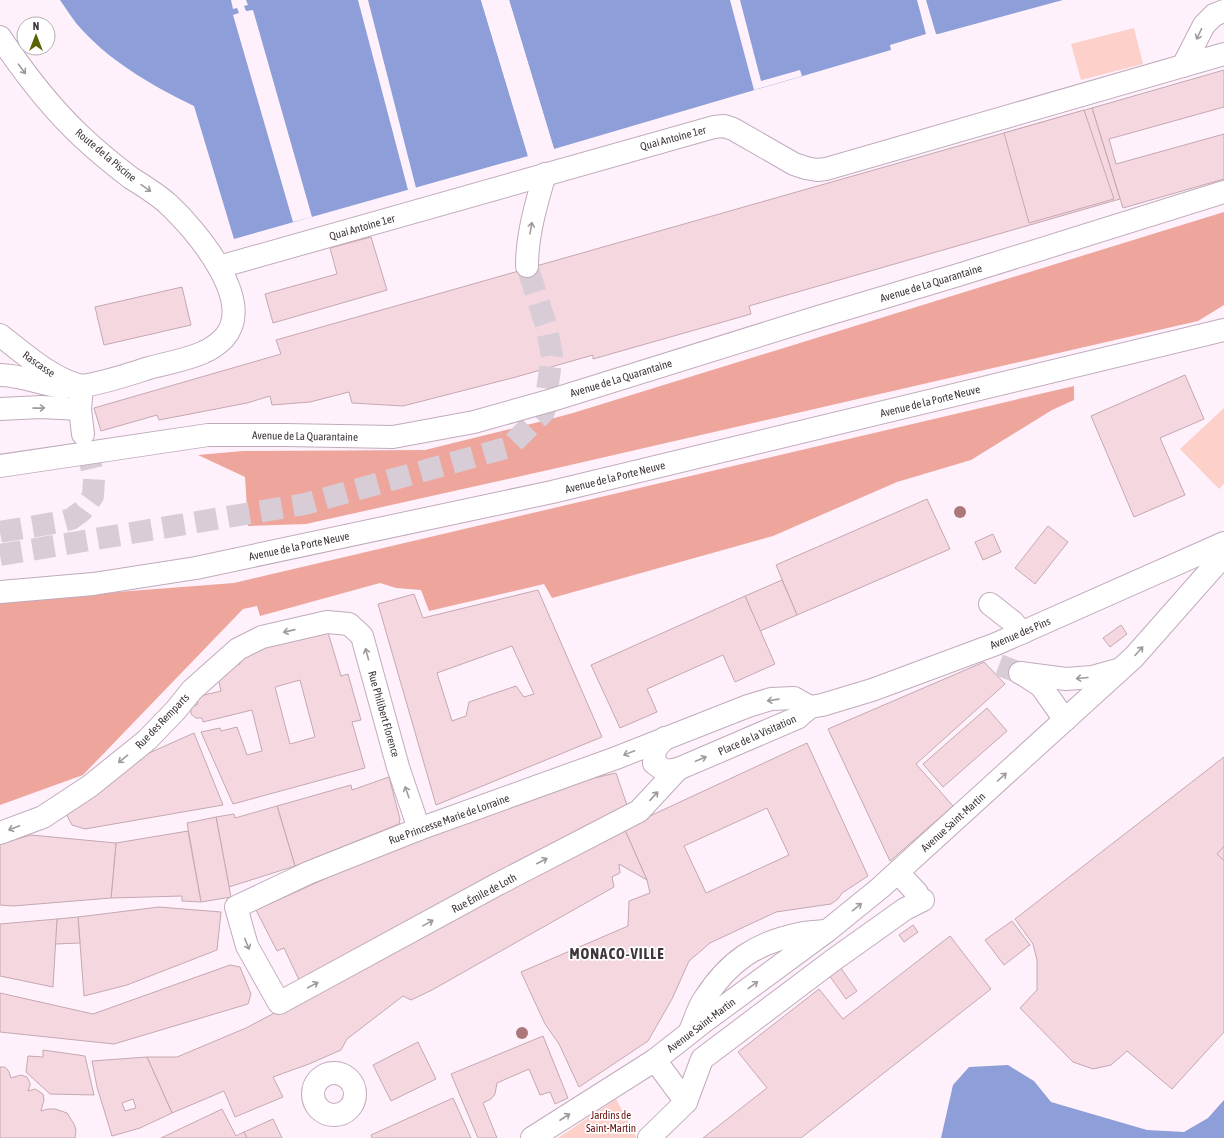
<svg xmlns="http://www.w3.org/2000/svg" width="1224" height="1138" font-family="'Asap Condensed',sans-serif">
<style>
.green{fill:#fdd0c9}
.forest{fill:#eea59b}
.water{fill:#8d9ed8}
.pier{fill:#fef1fc}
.building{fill:#f5d7df;stroke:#c5a8b0;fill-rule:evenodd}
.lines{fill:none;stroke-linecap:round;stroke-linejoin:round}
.minor-tunnel{stroke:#d8ccd6;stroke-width:22;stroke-dasharray:22 11;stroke-linecap:butt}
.major-tunnel{stroke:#d8ccd6;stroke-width:22;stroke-dasharray:22 11;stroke-linecap:butt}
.minor-casing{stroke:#c0abbd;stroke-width:24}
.major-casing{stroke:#c0abbd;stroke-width:24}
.minor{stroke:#fff;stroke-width:22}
.major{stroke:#fff;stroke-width:22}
.tree{fill:#ac777a}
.oneway{stroke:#9f9a9e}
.labels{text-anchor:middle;stroke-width:3.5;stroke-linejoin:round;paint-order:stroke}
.street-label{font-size:11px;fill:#3f363d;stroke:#fff}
.park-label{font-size:11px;fill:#681410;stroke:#fff}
.district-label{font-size:15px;font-weight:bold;letter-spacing:1px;fill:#3f363d;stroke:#fff}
</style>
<rect width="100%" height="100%" fill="#fef1fc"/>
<g class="green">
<polygon points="1134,28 1143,64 1081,80 1071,44"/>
<polygon points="1224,408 1224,484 1219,489 1180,449"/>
<polygon points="616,1099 637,1138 558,1138"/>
</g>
<g class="forest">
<polygon points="1224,212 1224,305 1198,321 566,466 306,524 248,526 245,477 198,455 243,451 425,450 543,421 573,413"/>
<polygon points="1074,386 1074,400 1052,410 971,460 897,482 773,536 552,598 544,584 429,611 421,590 396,588 380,583 260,616 257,606 243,609 83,775 0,805 0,601 234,583"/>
</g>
<g class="water">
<path d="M60,0H481L528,156L234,239L194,106C151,85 107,60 76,23C70,15 65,7 60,0Z"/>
<polygon points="509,0 1063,0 938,34 926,34 890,45 891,50 554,149"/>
<polygon points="1008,1065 1034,1081 1051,1102 1147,1130 1184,1132 1208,1118 1224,1100 1224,1138 941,1138 953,1085 969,1067"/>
</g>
<g class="pier">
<polygon points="231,0 246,0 248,5 244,6 246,11 253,10 312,217 293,222 233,15 239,13 237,8 233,9"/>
<polygon points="358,0 368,0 416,188 408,190"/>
<polygon points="481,0 483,0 530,155 528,156"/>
<polygon points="507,0 509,0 554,149 552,149"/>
<polygon points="730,0 740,0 761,81 800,70 802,76 754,90"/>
<polygon points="917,0 926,0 936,34 926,34"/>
</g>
<g class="building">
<polygon points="1224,70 1224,107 1109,139 1116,164 1224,134 1224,179 1123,208 1092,108"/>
<polygon points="1092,108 1120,199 749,306 751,314 593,359 593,355 516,377 403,406 352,403 349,392 310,402 272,405 270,396 247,403 159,420 157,415 101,431 94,408 281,354 276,340"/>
<polygon points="1084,110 1114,199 1029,223 1004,133"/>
<polygon points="371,237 387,290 273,323 265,294 337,274 330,248"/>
<polygon points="182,287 191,325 104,345 95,307"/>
<polygon points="1185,375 1204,419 1160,438 1185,495 1134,517 1091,416"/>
<polygon points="927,499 950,549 797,615 776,565"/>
<polygon points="1048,526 1068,542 1035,584 1015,568"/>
<polygon points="993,534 1001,552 983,560 975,542"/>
<polygon points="782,580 797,615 760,631 745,596"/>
<path d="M538,590L602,737L436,805L378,604L414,594L423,618ZM512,646L534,694L524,697L516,686L469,702L466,716L452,721L437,673Z"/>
<polygon points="745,596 775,664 735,682 723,655 647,689 657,712 620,728 591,665"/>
<polygon points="1121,625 1127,634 1110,647 1103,638"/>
<path d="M327,629L341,676L348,674L361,720L352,722L365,768L233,804L201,732L220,728L221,731L237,727L247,755L262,751L252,710L203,722L202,718H196L191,714V708L198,704L196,697L221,691L217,673L219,669L240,664L238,654ZM300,680L315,737L290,744L275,687Z"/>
<polygon points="984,662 1005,684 916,764 953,806 890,861 828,729"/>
<polygon points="987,708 1007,731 943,787 923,764"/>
<polygon points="194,733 223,805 85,829 72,825 63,808 147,754"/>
<path d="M807,743L868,876L842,893L838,899L831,904L776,912L710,943L689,961L672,999L648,1041L579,1087L559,1044L545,1024L521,972L628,926L629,901L650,893L647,880L624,828ZM767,808L789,855L706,893L684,846Z"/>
<polygon points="1224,757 1224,1032 1172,1089 1127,1051 1111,1065 1093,1069 1073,1062 1020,1008 1037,990 1037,960 1033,944 1015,919"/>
<polygon points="616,773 628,808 301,984 284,948 277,951 256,910 351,867 560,786"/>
<polygon points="389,777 400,819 399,824 295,866 277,806 351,785 352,790"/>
<polygon points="277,806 295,866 229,887 216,817 234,814 235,818"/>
<polygon points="216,817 231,897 201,902 187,823"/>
<polygon points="624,828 647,880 619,864 620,873 612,877 614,887 432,990 411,1000 403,996 347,1039 341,1050 309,1064 273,1077 283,1097 235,1117 224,1091 172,1113 147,1057 177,1057 246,1028"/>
<polygon points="188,831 201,902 182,901 182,896 111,898 116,843"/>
<polygon points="31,835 116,843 111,898 13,906 0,905 0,844"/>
<polygon points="1224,846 1224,861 1217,854"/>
<polygon points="159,907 221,912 217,950 127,985 84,996 78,917"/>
<polygon points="78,917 80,943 55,944 57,919"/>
<polygon points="57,919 53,987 0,976 0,924"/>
<polygon points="1012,921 1030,945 1004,965 985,940"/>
<polygon points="913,925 918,932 904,942 899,935"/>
<polygon points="950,936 991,989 801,1138 703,1138 767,1088 738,1052 819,989 843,1019"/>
<polygon points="230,965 240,967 251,994 248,1004 114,1044 0,1032 0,993 93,1014"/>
<polygon points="840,967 857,991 846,999 829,975"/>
<polygon points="543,1036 568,1098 555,1104 550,1092 540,1095 529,1069 497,1083 495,1094 491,1099 483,1103 497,1138 478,1138 451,1074"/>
<polygon points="418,1042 436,1079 391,1101 373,1065"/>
<polygon points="43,1050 85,1056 94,1095 50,1094 26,1072 28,1056 43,1057"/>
<path d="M147,1057L172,1113L140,1128L112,1136L97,1087L92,1061ZM133,1099L136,1108L125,1111L122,1103Z"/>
<polygon points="0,1067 5,1067 7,1069 9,1072 11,1078 21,1075 27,1077 30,1083 30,1086 28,1091 35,1089 43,1094 44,1100 41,1111 48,1109 55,1109 67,1113 74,1124 76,1130 75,1138 0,1138"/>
<polygon points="453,1098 471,1138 372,1138 371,1135"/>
<polygon points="222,1109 236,1136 244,1132 247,1138 161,1138"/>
<polygon points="273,1119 282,1138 247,1138 244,1132"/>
</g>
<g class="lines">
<polyline class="minor-tunnel" points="999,665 1020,673"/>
<g class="major-tunnel">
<polyline points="0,532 60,522 71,519 82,511 93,496 94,479 84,435"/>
<polyline points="0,555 305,504 509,447 544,412 552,355 546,325 527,266"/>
</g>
<g class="minor-casing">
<g id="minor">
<path d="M0,37C24,73 51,108 82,137C98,152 114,165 131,178C144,186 157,194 168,204C195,229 257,301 224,338C218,344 211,349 204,352C187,360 167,363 149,368C127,375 104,383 82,386"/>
<polyline points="1183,66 1204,25 1214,15 1224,11"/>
<path d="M527,266C527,235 536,204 545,174"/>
<polyline points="219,267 714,127 724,126 733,129 794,164 806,168 817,170 826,169 1224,54"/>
<polyline points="0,409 41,407 80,409"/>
<polyline points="0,466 208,435 286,435 393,437 474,422 552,400 815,318 955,276 1224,192"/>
<polyline points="0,592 93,584 196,568 552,492 1224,330"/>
<polyline points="990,604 1013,622 1022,633"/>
<polyline points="1020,673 1066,679 1092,677 1117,670"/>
<polyline points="1021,673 1041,686 1065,720"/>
<polyline points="810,707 822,705 872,690 996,644 1224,543"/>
<polyline points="665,738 655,749 654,763 665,771 678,769 797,718 810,707"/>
<polyline points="678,769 639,811 496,885 279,1003 247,946 236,907 308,873 419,829 616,758 748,706 771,699 794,698 810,707"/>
<polyline points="0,833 43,817 90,786 147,740 175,711 192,690 238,649 262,637 327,622 349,624 362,636 398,767 419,829"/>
<polyline points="904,879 917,893 920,901"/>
<path d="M690,1031C695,1020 698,1007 705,998C729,961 756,943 799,934C807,932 817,932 826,931"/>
<polyline points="655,1060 686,1102"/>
<circle cx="334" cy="1094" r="21"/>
<polyline points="532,1138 655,1060 702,1023 827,931 880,888 1134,657 1224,555"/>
<polyline points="649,1138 686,1102 702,1059 832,961 905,909 923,900"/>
</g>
</g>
<g class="major-casing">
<g id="major">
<path d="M0,335C23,353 53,380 82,386"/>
<path d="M0,375C23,375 44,386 66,387"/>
<polyline points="82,386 80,409 83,434"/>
</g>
</g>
<use href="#minor" class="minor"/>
<use href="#major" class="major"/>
</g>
<g class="tree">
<circle cx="960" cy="512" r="6"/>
<circle cx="522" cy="1033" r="6"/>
</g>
<defs><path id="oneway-shaft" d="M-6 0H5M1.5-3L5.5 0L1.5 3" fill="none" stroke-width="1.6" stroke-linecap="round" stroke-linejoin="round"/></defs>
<g class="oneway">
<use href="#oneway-shaft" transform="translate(1199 34) rotate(116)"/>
<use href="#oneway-shaft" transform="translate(22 69) rotate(53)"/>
<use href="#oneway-shaft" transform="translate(146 188) rotate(35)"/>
<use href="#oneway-shaft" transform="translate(531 228) rotate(-80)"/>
<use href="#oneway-shaft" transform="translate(39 408) rotate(-1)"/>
<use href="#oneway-shaft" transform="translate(289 631) rotate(167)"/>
<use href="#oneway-shaft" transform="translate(1139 651) rotate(-48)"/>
<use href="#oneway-shaft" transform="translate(367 654) rotate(-105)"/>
<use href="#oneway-shaft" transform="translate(1082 678) rotate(175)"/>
<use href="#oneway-shaft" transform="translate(773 700) rotate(172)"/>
<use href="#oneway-shaft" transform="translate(629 753) rotate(158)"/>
<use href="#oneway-shaft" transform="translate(123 759) rotate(141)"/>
<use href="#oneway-shaft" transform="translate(701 759) rotate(-23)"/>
<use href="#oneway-shaft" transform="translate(1002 777) rotate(-42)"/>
<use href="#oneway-shaft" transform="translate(407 792) rotate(-109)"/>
<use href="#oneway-shaft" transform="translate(654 796) rotate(-47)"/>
<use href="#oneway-shaft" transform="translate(14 828) rotate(159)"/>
<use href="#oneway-shaft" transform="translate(542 861) rotate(-27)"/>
<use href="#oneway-shaft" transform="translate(857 907) rotate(-39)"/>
<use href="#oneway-shaft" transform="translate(428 923) rotate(-29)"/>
<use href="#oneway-shaft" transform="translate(247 944) rotate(68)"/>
<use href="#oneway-shaft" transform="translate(313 985) rotate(-28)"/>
<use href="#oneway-shaft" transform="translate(753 985) rotate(-36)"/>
<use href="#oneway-shaft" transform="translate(565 1117) rotate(-33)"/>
</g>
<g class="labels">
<g class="street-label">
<text transform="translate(673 138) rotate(-15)" y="4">Quai Antoine 1er</text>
<text transform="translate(106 155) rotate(40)" y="4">Route de la Piscine</text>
<text transform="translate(362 227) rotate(-16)" y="4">Quai Antoine 1er</text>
<text transform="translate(931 283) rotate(-17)" y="4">Avenue de La Quarantaine</text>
<text transform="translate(39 364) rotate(35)" y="4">Rascasse</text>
<text transform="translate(621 378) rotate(-17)" y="4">Avenue de La Quarantaine</text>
<text transform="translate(930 401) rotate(-14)" y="4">Avenue de la Porte Neuve</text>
<text transform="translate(305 436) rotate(1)" y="4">Avenue de La Quarantaine</text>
<text transform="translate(615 477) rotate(-14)" y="4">Avenue de la Porte Neuve</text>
<text transform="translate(299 546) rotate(-12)" y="4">Avenue de la Porte Neuve</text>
<text transform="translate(1020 633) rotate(-23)" y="4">Avenue des Pins</text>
<text transform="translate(384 714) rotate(74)" y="4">Rue Philibert Florence</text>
<text transform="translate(162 721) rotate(-46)" y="4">Rue des Remparts</text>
<text transform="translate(757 735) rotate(-24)" y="4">Place de la Visitation</text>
<text transform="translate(449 819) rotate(-20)" y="4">Rue Princesse Marie de Lorraine</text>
<text transform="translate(953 822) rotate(-42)" y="4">Avenue Saint-Martin</text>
<text transform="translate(484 893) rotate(-28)" y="4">Rue Émile de Loth</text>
<text transform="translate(701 1025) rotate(-37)" y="4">Avenue Saint-Martin</text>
</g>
<g class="park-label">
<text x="611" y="1119">Jardins de<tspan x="611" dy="13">Saint-Martin</tspan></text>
</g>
<g class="district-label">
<text x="617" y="959">MONACO-VILLE</text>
</g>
</g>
<g transform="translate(36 36)"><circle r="19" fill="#ffffff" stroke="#b2afb1"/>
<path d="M0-3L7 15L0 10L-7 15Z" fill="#5a6100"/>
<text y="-6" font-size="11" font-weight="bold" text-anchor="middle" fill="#3f363d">N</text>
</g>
</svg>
